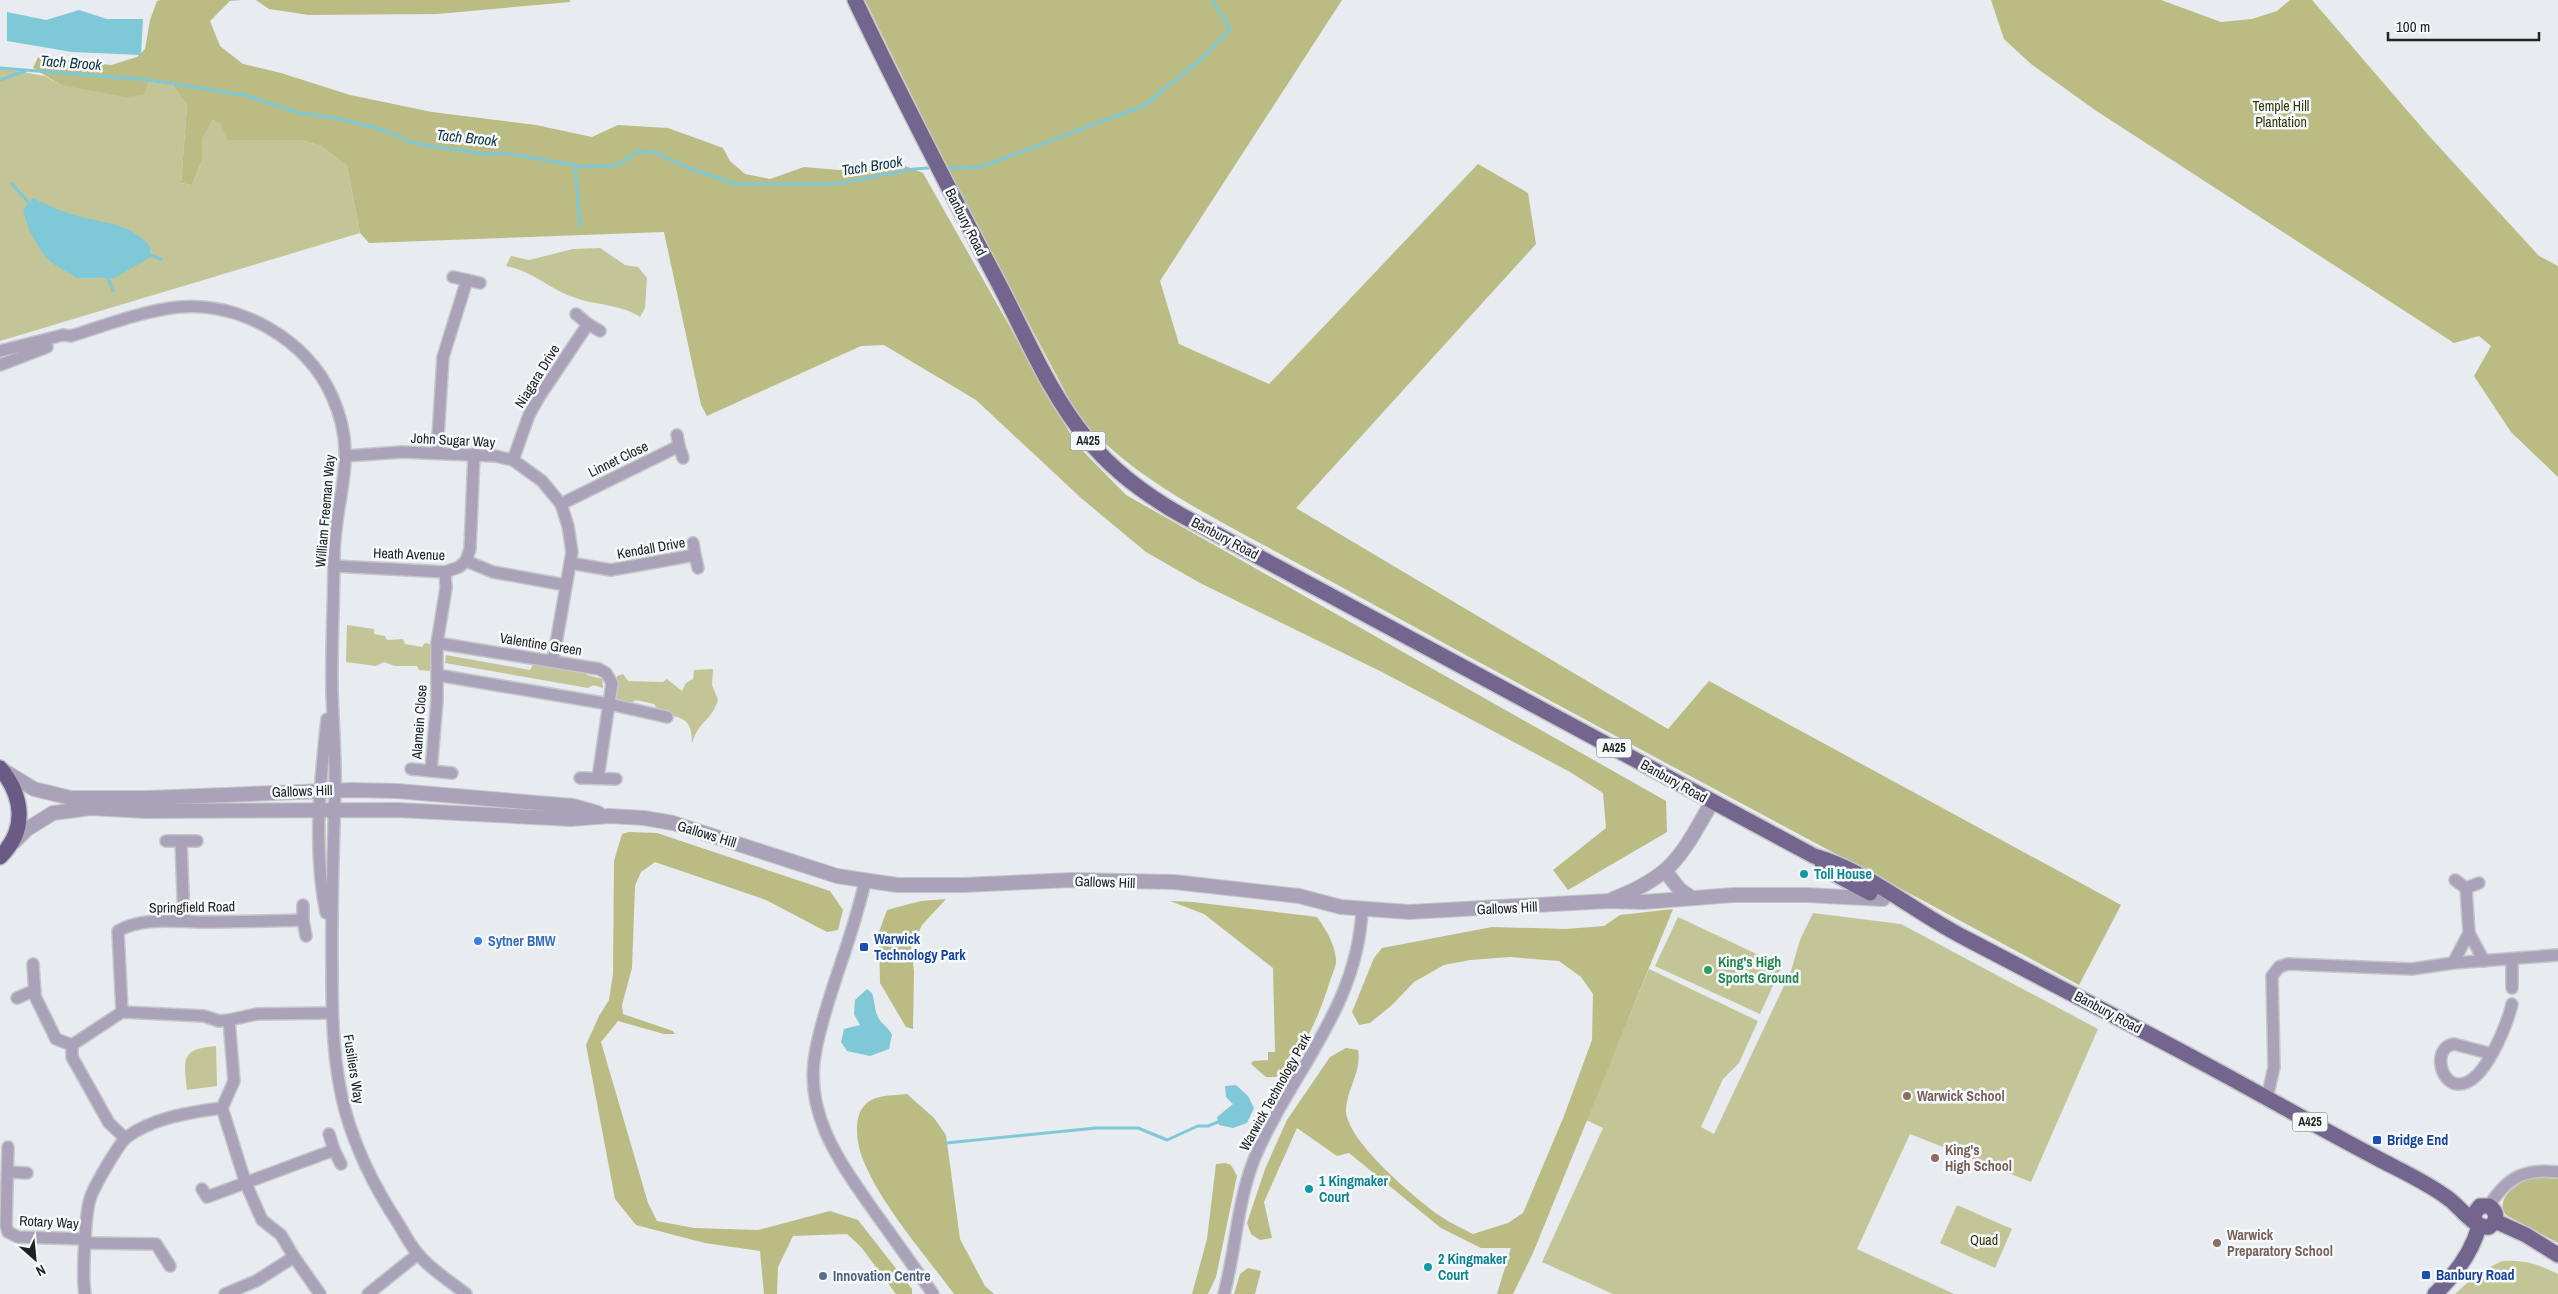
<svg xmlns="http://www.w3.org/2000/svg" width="2558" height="1294" font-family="'Archivo Narrow',sans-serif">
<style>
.green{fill:#c3c597}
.forest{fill:#babc83}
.water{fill:#7ec8d7}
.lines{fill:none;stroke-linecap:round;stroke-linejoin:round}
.stream{stroke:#7ec8d7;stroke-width:3}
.minor-casing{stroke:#c4c7ca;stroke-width:14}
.tertiary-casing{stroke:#c4c7ca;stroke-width:16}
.primary-casing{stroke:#c4c7ca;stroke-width:18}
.trunk-casing{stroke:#c4c7ca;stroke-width:18}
.minor{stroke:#a9a2b9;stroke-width:11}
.tertiary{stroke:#a9a2b9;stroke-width:14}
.primary{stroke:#73658e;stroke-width:15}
.trunk{stroke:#6a5a86;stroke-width:15}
.culture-dot{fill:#0f9aa8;stroke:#f5f9fc;stroke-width:2}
.shop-dot{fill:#3f7fe0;stroke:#f5f9fc;stroke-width:2}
.transit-dot{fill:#1a4fb4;stroke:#f5f9fc;stroke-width:2}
.leisure-dot{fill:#2e9e5b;stroke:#f5f9fc;stroke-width:2}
.education-dot{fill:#8d6e63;stroke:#f5f9fc;stroke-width:2}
.service-dot{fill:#5c6f8a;stroke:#f5f9fc;stroke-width:2}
.labels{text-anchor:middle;stroke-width:5;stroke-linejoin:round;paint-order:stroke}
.shield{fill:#f5f9fc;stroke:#606263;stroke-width:1}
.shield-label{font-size:12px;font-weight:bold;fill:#202122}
.park-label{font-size:14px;fill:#343506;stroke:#f5f9fc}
.street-label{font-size:14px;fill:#202122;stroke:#f5f9fc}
.culture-label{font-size:14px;font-weight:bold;fill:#0d838f;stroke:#f5f9fc;text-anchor:start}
.transit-label{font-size:14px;font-weight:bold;fill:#164399;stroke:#f5f9fc;text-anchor:start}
.shop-label{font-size:14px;font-weight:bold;fill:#366cbe;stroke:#f5f9fc;text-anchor:start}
.leisure-label{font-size:14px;font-weight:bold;fill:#27864d;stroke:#f5f9fc;text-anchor:start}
.education-label{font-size:14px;font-weight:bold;fill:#785e54;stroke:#f5f9fc;text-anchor:start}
.service-label{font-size:14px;font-weight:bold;fill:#4e5e75;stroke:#f5f9fc;text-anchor:start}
.water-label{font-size:15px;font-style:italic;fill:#10353c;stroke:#f5f9fc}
</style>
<rect width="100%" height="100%" fill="#e8ebef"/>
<g class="green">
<polygon points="0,68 45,76 61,85 149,80 172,84 187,106 181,183 192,185 202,160 202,140 213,120 220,124 229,140 301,140 321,146 347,166 360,233 0,341"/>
<path d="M600,248L625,265L638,267L647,278L645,308L640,317C619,303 595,306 573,297C548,288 533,271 506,266L511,256L529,260L573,249Z"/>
<polygon points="347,625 374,629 374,634 385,636 387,640 403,639 405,644 422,647 425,643 431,644 431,671 419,670 417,666 395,666 384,662 376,666 346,662"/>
<polygon points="446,655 530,670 534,663 585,672 587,675 602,679 603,688 593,685 588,688 445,663"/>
<path d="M713,669L712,685L718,700C711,722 699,720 692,743C693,706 666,724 654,704L636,700L631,703L617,700V676L623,674L628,681L663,682L667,679L682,691L686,683L693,679L694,670Z"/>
<polygon points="1813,913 1901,924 2098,1029 2031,1182 1910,1134 1857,1249 1954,1294 1613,1294 1542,1262 1603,1128 1586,1120 1649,969 1758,1021 1739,1063 1723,1079 1701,1127 1714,1134 1791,971 1800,940"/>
<polygon points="1678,917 1782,966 1760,1014 1655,966"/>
<path d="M216,1046L217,1086L187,1090C184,1059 180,1049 216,1046Z"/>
<polygon points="1957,1205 2012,1229 1995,1268 1940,1243"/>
<path d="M2502,1261C2523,1260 2539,1264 2558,1274V1294H2455L2478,1273Z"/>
</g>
<g class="forest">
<polygon points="161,0 242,0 230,1 210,21 220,46 243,64 281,73 350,95 432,112 536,125 592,137 618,125 668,128 723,148 730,161 745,174 770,179 804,167 839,170 898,163 923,173 1076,444 1126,495 1666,801 1667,832 1568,890 1553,870 1606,828 1603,793 1570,772 1382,672 1200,583 1146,552 1081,498 976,400 884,345 861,346 707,416 701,405 664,232 369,243 360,233 347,166 321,146 301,140 228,140 220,124 213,120 202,140 202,160 192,185 181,183 187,106 172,84 149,80 144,95 126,97 61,85 33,68 38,57 111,65 137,57 145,49 150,20 157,1"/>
<polygon points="256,0 570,0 570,2 437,14 309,15 269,9"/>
<path d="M865,0H1342L1160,281L1179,344L1269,384L1478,164L1528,193L1536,244L1296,508L1668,729L1709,681L2121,905L2079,985C1853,862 1626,743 1400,619C1353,593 1305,567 1258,542C1190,505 1130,474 1078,416L953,180Z"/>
<polygon points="1991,0 2161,0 2221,22 2252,19 2277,11 2290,0 2312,0 2430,137 2539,256 2558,266 2558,477 2511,432 2474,376 2491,346 2479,336 2454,343 2095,110 2031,64 2004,39"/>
<polygon points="629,832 657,833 830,891 843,910 838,930 827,932 766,900 655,862 641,872 635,886 632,968 622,1005 623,1014 673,1031 675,1034 664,1034 618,1021 601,1042 648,1203 657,1221 694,1228 758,1230 830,1211 858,1220 912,1289 912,1294 896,1294 861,1247 847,1234 793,1236 778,1267 777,1294 764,1294 760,1251 705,1243 636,1225 615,1199 586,1045 599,1016 609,1000 613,974 614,861 622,834"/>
<polygon points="946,899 922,925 911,948 914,971 913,1029 906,1027 880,983 879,932 887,910 921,901"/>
<path d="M1170,901L1193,902L1317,917C1326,930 1334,942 1336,959C1337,965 1332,974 1330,981C1319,1016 1304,1053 1276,1077H1266L1251,1064L1253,1061L1268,1060V1052H1275L1273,968L1204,914Z"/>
<path d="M1673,909L1533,1253L1513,1294H1497L1511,1248H1481L1441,1228L1349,1153L1337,1156L1297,1128L1264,1202L1272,1238L1260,1240L1251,1234L1247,1223L1265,1169L1287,1120L1330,1057L1346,1048L1358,1050C1362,1071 1347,1089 1346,1109C1344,1139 1416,1199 1440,1216C1450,1223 1462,1228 1473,1234L1508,1223L1523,1213L1564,1116L1592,1040L1593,994L1581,977L1559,961L1510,957L1470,960L1444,965L1414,982L1392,1005L1370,1023L1359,1025L1352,1012L1374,958L1382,948L1492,927L1566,929L1604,926L1620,915Z"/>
<path d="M907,1094L934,1118L946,1135L960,1239L985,1286L994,1294H954C926,1256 878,1201 862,1157C857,1144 853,1118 864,1106C874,1094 892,1096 907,1094Z"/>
<polygon points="1225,1163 1231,1165 1237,1176 1216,1277 1208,1294 1192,1294 1207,1239 1216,1164"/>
<path d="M2535,1177L2558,1179V1243L2506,1215C2493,1198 2520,1181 2535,1177Z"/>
<polygon points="1248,1268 1261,1271 1255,1294 1234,1294 1240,1274"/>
</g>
<g class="water">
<polygon points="79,10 107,19 143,19 141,55 72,52 7,41 7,12 46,20"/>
<path d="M33,198C49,206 67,214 85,218C111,224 133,225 151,248L149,258L114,278H77L52,263L43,254L29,230L23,210Z"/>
<path d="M867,989L872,993C875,1002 874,1010 879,1019C883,1025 889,1028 892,1035L889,1049L870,1056L847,1051L841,1042L844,1029L860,1025L854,1014L855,1000Z"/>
<polygon points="1236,1085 1248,1096 1254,1108 1247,1123 1233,1128 1219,1125 1217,1117 1233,1104 1226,1097 1225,1086"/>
</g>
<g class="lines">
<g class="stream">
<polyline points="0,68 149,80 244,95 299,113 336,118 384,130 413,143 483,154 505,153 585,167 618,165 638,151 654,152 686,167 736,184 836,184 914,169 929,168"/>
<polyline points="0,80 25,71"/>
<polyline points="575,165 580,226"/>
<polyline points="948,168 981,167 1145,105 1206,55 1230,29 1212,0"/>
<polyline points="12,184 29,203"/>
<polyline points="150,255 161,259"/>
<polyline points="108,278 113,291"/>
<polyline points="946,1143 1096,1128 1138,1128 1167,1140 1198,1126 1208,1126 1218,1122"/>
</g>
<g class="minor-casing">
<g id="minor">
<polyline points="453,277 467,280"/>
<polyline points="576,314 588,324"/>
<path d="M0,351L63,335L71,336C106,325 142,311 179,307C241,302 306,339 332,396C360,458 335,494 334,555C334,601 331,647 332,692C333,726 336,759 335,792C333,853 331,913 332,973C332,1019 333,1065 345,1110C356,1150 375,1188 398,1223C404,1233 410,1245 418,1254C431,1270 450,1281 466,1294"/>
<polyline points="0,365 47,347"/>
<polyline points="679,446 683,458"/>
<polyline points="437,453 443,357 467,280 480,283"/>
<polyline points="346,456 402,452 495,456 513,460 542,481 561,504 568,526 572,552 553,661"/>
<polyline points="513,460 529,415 539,397 588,324 600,331"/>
<polyline points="561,504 679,446 677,435"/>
<polyline points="693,543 695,555"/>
<polyline points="466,561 470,549 474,454"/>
<polyline points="570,563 611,570 695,555 698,568"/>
<polyline points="334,566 445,572 459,567 466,561 493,572 565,585"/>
<polyline points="437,643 599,669 606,673 612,683 598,778"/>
<polyline points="437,675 609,704 667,717"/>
<polyline points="411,769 452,773"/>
<polyline points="431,771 437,701 437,643 446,588 445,572"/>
<polyline points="580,778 616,779"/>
<polyline points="166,841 181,841 184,920"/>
<polyline points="181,841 197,841"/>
<polyline points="2455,880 2466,888 2479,883"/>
<path d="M865,881C853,939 827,992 816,1049C802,1113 841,1164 876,1214C895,1240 914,1267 933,1294"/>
<polyline points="2466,888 2469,933 2484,961"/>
<polyline points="303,905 303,920"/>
<path d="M326,913C313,850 320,782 327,719"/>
<polyline points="2512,959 2512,988"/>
<polyline points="2453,963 2469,933"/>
<polyline points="33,964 35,996 56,1039 72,1045"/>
<polyline points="17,998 35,990"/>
<path d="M122,1012L118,931C143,916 178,922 206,922C238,922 271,921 303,920L306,936"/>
<polyline points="229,1020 257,1014 332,1013"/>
<path d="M2492,1054L2454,1044C2433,1047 2439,1082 2457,1084C2484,1087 2507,1024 2512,1004"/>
<polyline points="2267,1098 2274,1067 2272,976 2279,967 2288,964 2412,969 2453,963 2558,955"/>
<polyline points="222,1108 246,1184 262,1220 281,1235 294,1257 320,1294"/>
<polyline points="329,1134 334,1150"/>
<polyline points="8,1147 6,1225 8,1232 18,1237 86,1239"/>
<polyline points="8,1172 27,1173"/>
<polyline points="202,1189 207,1197 334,1150 341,1164"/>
<path d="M2489,1206C2507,1177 2525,1168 2558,1172"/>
<polyline points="86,1243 156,1244 170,1266"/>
<path d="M85,1294C82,1278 85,1215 90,1199C93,1188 119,1143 127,1137C152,1118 191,1112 222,1108L234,1081L229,1020L219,1021L204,1016L122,1012L72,1045V1057L109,1123L125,1138"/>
<polyline points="225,1294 256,1281 294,1257"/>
<polyline points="368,1294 418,1254"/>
<path d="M1224,1294C1236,1249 1237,1201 1255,1157C1291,1072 1358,1008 1362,909"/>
</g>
</g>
<g class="tertiary-casing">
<g id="tertiary">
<polyline points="1,769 34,789 71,798 148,798 352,790 397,791 573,806 598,813"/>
<polyline points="14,842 27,829 53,813 91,808 145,811 397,810 571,819 609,816 644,818 673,823 837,876 897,885 964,885 1072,880 1174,882 1299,896 1341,907 1409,912 1608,901 1644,902 1733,895 1807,895 1883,899"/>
<polyline points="1666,872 1680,890 1692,898"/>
<path d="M1613,899C1673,876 1681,856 1712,802"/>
</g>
</g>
<g class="primary-casing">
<g id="primary">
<path d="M855,0C901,97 950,191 1000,286C1027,338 1050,395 1088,440C1114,472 1146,495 1181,515L1814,856C1870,872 1915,913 1967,939C2045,980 2123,1020 2201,1062C2259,1093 2316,1126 2375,1157C2399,1170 2427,1182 2449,1199C2460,1207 2475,1229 2489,1227C2498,1221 2498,1212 2489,1206H2480L2474,1214L2475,1221"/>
<polyline points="1822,863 1833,873 1870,893"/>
<polyline points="2495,1221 2526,1235 2558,1255"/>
<path d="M2435,1294C2455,1275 2472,1253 2479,1226"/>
</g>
</g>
<g class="trunk-casing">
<path id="trunk" d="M0,768C24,797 27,830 0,857"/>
</g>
<use href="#minor" class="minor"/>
<use href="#tertiary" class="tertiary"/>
<use href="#primary" class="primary"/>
<use href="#trunk" class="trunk"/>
</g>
<g class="culture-dot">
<circle cx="1804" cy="874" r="5"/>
<circle cx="1309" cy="1189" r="5"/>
<circle cx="1428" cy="1267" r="5"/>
</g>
<circle class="shop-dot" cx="478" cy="941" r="5"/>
<g class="transit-dot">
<rect x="859" y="942" width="10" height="10" rx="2.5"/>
<rect x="2372" y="1135" width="10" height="10" rx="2.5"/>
<rect x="2421" y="1270" width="10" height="10" rx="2.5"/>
</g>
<circle class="leisure-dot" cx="1708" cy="970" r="5"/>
<g class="education-dot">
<circle cx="1907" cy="1096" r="5"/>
<circle cx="1935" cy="1158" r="5"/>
<circle cx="2217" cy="1243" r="5"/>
</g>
<circle class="service-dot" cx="823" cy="1276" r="5"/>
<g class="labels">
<g class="shield">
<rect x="1070.5" y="431.5" width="35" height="19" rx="4"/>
<rect x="1596.5" y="738.5" width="35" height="19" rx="4"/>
<rect x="2292.5" y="1112.5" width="35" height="19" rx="4"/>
</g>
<g class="shield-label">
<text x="1088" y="445">A425</text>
<text x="1614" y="752">A425</text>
<text x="2310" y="1126">A425</text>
</g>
<g class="park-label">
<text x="2281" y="111">Temple Hill<tspan x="2281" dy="16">Plantation</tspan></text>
<text x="1984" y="1245">Quad</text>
</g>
<g class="street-label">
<text transform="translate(966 222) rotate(63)" y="5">Banbury Road</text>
<text transform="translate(537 376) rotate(-58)" y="5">Niagara Drive</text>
<text transform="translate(453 440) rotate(3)" y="5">John Sugar Way</text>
<text transform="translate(618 459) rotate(-26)" y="5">Linnet Close</text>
<text transform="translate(325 511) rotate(-85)" y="5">William Freeman Way</text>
<text transform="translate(1225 538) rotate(28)" y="5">Banbury Road</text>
<text transform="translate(651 548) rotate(-10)" y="5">Kendall Drive</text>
<text transform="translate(409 554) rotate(2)" y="5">Heath Avenue</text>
<text transform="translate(541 644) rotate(9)" y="5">Valentine Green</text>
<text transform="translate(419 722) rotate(-86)" y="5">Alamein Close</text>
<text transform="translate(1674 781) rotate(29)" y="5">Banbury Road</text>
<text transform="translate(302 791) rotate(-2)" y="5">Gallows Hill</text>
<text transform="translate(707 834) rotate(17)" y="5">Gallows Hill</text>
<text transform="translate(1105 882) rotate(2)" y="5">Gallows Hill</text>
<text transform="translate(192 907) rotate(-1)" y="5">Springfield Road</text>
<text transform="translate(1507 908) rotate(-3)" y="5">Gallows Hill</text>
<text transform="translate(2108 1012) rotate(28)" y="5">Banbury Road</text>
<text transform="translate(354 1069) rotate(81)" y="5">Fusiliers Way</text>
<text transform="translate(1275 1092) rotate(-61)" y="5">Warwick Technology Park</text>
<text transform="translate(49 1222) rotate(3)" y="5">Rotary Way</text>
</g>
<g class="culture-label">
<text x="1814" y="879">Toll House</text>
<text x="1319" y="1186">1 Kingmaker<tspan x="1319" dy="16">Court</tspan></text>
<text x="1438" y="1264">2 Kingmaker<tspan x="1438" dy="16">Court</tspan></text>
</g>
<g class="transit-label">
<text x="874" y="944">Warwick<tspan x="874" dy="16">Technology Park</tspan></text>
<text x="2387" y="1145">Bridge End</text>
<text x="2436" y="1280">Banbury Road</text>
</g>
<g class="shop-label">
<text x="488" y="946">Sytner BMW</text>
</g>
<g class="leisure-label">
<text x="1718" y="967">King's High<tspan x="1718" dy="16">Sports Ground</tspan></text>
</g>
<g class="education-label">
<text x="1917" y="1101">Warwick School</text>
<text x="1945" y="1155">King's<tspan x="1945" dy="16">High School</tspan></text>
<text x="2227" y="1240">Warwick<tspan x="2227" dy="16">Preparatory School</tspan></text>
</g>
<g class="service-label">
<text x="833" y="1281">Innovation Centre</text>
</g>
<g class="water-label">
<text transform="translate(71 63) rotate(4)" y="5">Tach Brook</text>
<text transform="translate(467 138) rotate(6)" y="5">Tach Brook</text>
<text transform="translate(872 166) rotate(-9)" y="5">Tach Brook</text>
</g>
</g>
<g transform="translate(35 1259) rotate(153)" stroke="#f5f9fc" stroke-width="4" paint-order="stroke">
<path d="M0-4L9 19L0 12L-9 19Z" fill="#202122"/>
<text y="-8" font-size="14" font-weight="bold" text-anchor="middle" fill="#202122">N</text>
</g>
<path d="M2388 32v8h151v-8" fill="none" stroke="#202122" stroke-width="2.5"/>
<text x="2396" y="32" font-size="15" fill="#202122" stroke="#f5f9fc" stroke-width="4" paint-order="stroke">100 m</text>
</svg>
